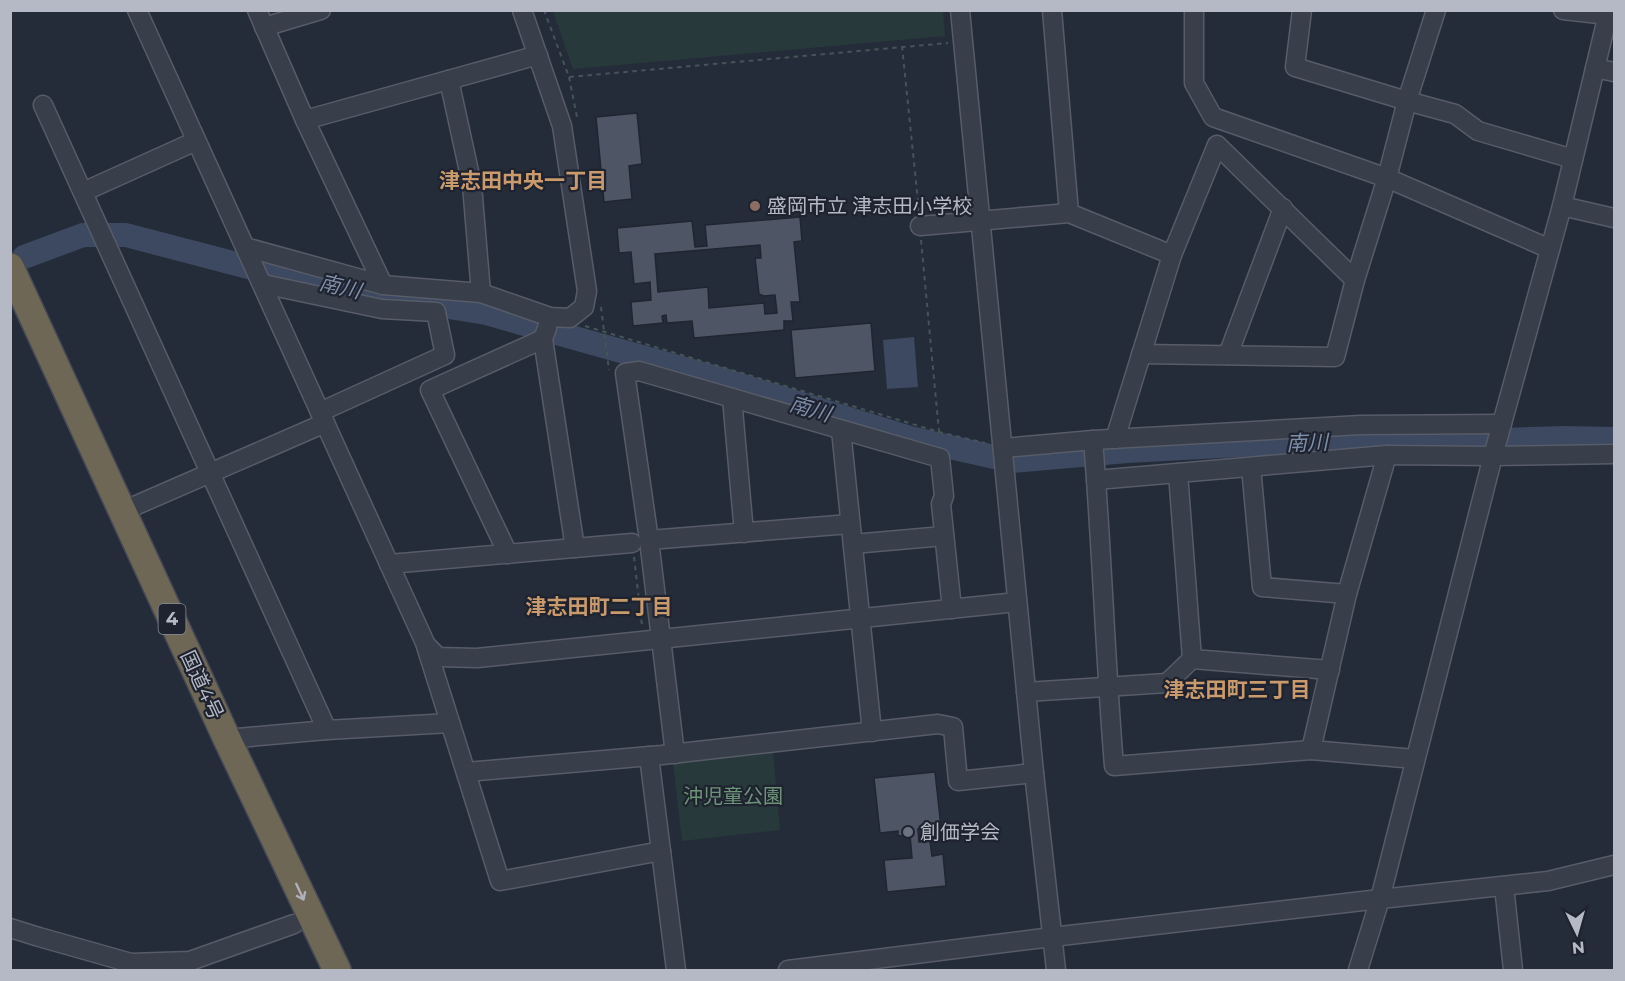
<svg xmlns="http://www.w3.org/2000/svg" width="1625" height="981" font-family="Montserrat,'Noto Sans JP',sans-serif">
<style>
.green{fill:#28393b}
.water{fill:#3c4961}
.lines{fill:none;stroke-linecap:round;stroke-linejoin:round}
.river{stroke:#3c4961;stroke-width:24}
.building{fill:#4e5665;stroke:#202531;stroke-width:1.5;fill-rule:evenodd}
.minor-casing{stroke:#575c68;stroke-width:21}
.highway-casing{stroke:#444955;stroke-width:30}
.path{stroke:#455458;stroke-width:2;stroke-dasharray:4.5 4.5;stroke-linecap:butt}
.minor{stroke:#383e4a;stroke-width:18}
.highway{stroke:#6f6756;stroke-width:27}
.oneway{stroke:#adb1ba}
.education-dot{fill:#8d6e63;stroke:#1e232f;stroke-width:2}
.worship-dot{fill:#6b7280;stroke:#1e232f;stroke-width:2}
.labels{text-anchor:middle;stroke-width:4.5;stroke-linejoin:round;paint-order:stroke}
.shield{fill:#1e232f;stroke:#878c98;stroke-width:1.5}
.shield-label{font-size:18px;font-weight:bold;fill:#b4b9c5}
.poi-label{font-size:20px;fill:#b4b9c5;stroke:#1e232f;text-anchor:start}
.street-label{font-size:20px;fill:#b4b9c5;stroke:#1e232f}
.park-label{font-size:20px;fill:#6d9479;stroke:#1e232f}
.neighbourhood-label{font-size:21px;font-weight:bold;fill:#c99a6b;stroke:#1e232f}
.water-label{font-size:21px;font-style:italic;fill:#7e8eaa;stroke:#1e232f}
</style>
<rect width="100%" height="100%" fill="#252c39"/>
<g class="green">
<polygon points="553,11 943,11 945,36 573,69"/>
<polygon points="773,752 780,830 682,841 673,762"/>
</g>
<polygon class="water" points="914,337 918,387 887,389 883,340"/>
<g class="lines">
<polyline class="river" points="24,257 83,235 126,235 271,273 363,293 486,313 724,380 910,438 1012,461 1127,451 1296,442 1388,440 1463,441 1565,438 1614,439"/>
</g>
<g class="building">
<polygon points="637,113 642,164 629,166 632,199 604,202 596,117"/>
<path d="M800,217L802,241L794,242L800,302H791L793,321H784V330L694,338L692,321L667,323L666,315L662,316L663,323L633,326L631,302L651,300L650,282L634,284L631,252L619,253L617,228L692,221L695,247L707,246L705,225ZM760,245L761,258H755L759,294L764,296L775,295L777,313L765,314L764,303L709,308L708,287L658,292L655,254Z"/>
<polygon points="871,323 875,371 795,378 791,330"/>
<polygon points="935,772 941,827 918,829 919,842 930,841 932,856 943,854 946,886 887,892 884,860 912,858 910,835 898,836 898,831 880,833 874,778"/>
</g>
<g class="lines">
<g class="minor-casing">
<g id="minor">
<polyline points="137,10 426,645 438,657 477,658 1017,602"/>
<polyline points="257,10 305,120 383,285"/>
<polyline points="960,10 1034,773 1056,970"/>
<polyline points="1052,10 1069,213"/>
<polyline points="1194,10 1194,83 1213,117 1387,178 1550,249"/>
<polyline points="1302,10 1295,67 1407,101 1455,114 1478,131 1573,159"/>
<polyline points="1563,10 1608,15"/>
<polyline points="264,27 321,10"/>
<polyline points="1595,68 1614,72"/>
<polyline points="449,80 472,185 481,293"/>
<polyline points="43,105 327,730"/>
<polyline points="305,120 538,55"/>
<polyline points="83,192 196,141"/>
<polyline points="1562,206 1614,218"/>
<polyline points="920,226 1069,213 1172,255"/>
<polyline points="245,247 383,285 481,293 550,317 570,318 584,307 587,291 562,126 522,10"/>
<polyline points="263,284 382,309 436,312 445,355 320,412"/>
<polyline points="547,328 543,339 575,548"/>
<polyline points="1141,354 1335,357 1355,280 1387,178 1407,101 1436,10"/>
<polyline points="1228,355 1283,208"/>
<polyline points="732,398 744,533"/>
<polyline points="841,430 872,732"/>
<polyline points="1115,439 1172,255 1217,145 1355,280"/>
<path d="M1093,440C1102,548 1105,657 1114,766L1311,750L1415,759"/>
<polyline points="1003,448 1093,440 1361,425 1502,424"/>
<polyline points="1251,467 1262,587 1347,594"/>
<polyline points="1178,473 1192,659"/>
<polyline points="1096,480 1387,455"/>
<polyline points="123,511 325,423"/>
<polyline points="649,540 850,524"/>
<polyline points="853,544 944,536"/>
<polyline points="508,554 430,390 543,339"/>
<polyline points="389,564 632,543"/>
<polyline points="426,646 500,881 661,851"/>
<polyline points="1026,692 1167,683 1192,659 1330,670"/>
<polyline points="227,739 327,730 450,723"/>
<polyline points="1311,750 1347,594 1387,455 1493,456 1614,454"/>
<polyline points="675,754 649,540 625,373 639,371 940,458 944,496 941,504 952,609"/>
<polyline points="649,756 676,970"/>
<polyline points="466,772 662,755 938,724 953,727 958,781 1034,773"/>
<polyline points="1504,886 1513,970"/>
<polyline points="10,928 39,937 131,963 190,961 294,924"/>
<polyline points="788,970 1052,937 1380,899 1548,881 1614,865"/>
<polyline points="1358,970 1380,899 1493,456 1562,206 1609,10"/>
</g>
</g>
<g class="highway-casing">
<polyline id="highway" points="10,267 227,739 337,970"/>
</g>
<g class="path">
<polyline points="544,10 569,77 948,43"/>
<polyline points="902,46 919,211"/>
<polyline points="569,77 577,117"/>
<polyline points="921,240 939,432"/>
<polyline points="601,307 609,370"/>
<polyline points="585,326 939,432 985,443"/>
<polyline points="634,557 642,626"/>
</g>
<use href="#minor" class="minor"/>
<use href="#highway" class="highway"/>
</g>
<defs><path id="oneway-shaft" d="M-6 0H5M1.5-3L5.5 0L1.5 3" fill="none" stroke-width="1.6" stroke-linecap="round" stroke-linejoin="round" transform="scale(1.5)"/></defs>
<use class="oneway" href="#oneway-shaft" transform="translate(300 892) rotate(65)"/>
<circle class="education-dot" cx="755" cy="206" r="6"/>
<circle class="worship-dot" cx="908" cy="832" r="6"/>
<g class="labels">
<rect class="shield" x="158.5" y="604" width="27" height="30" rx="4.5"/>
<g class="shield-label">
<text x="172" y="625">4</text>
</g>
<g class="poi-label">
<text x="767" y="213">盛岡市立 津志田小学校</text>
<text x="920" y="839">創価学会</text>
</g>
<g class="street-label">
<text transform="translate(202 685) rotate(65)" y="7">国道4号</text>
</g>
<g class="park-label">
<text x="733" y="803">沖児童公園</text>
</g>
<g class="neighbourhood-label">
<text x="523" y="188">津志田中央一丁目</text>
<text x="599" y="614">津志田町二丁目</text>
<text x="1237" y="697">津志田町三丁目</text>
</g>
<g class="water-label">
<text transform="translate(340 287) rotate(13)" y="7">南川</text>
<text transform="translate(810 409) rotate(16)" y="7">南川</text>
<text transform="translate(1307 443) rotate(-2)" y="7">南川</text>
</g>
</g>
<rect width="1625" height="981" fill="none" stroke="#b4b9c5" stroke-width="24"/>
<g transform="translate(1577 933) rotate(175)" stroke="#1e232f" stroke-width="4.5" paint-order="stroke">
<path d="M0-4.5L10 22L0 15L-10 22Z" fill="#b4b9c5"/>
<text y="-9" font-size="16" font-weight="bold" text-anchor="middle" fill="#b4b9c5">N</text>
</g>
</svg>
